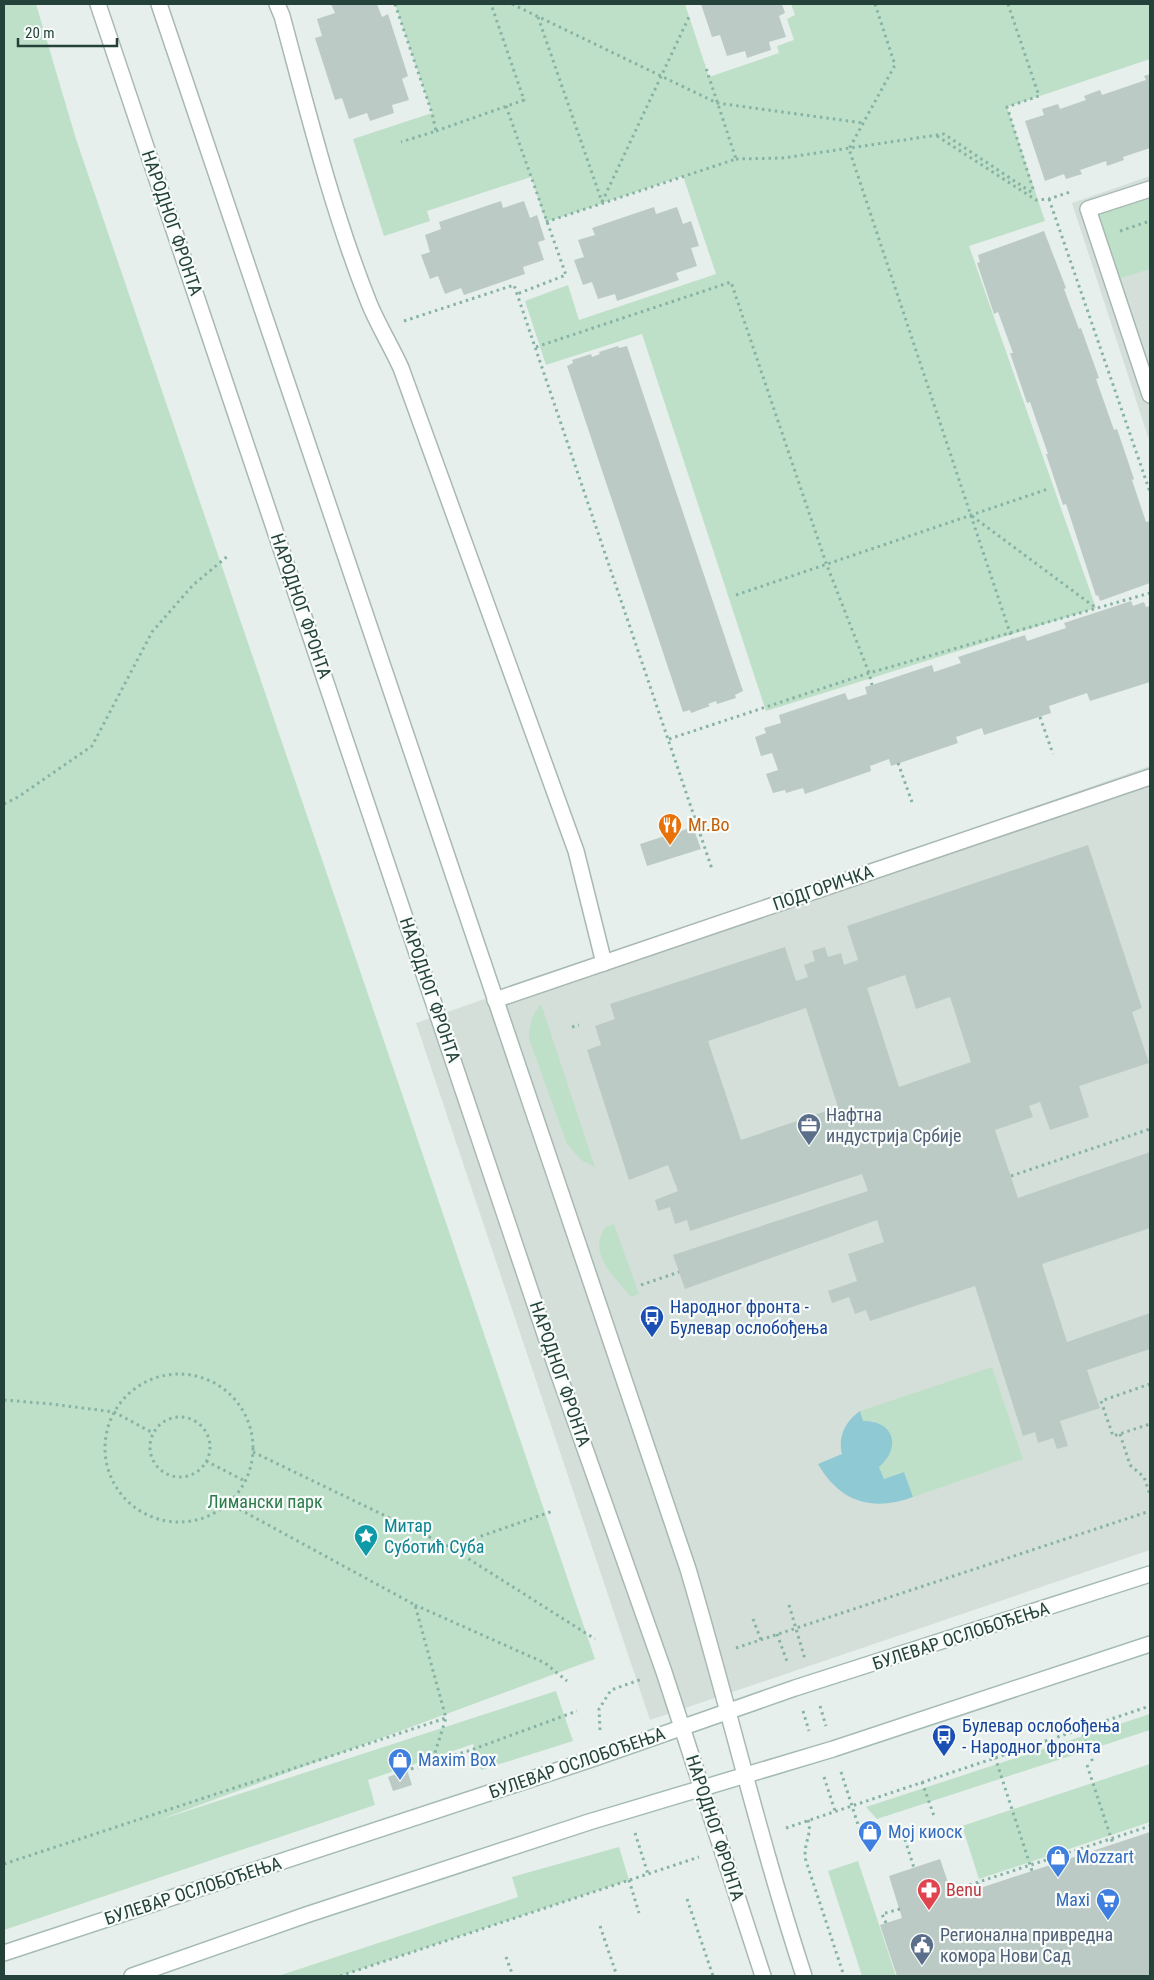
<svg xmlns="http://www.w3.org/2000/svg" width="1154" height="1980" font-family="'Roboto Condensed',sans-serif">
<style>
.built{fill:#d4dfda}
.green{fill:#bfe0c8}
.water{fill:#8ec9d4}
.building{fill:#bbcac4;fill-rule:evenodd}
.lines{fill:none;stroke-linecap:round;stroke-linejoin:round}
.service-casing{stroke:#a8b8b2;stroke-width:18}
.minor-casing{stroke:#a8b8b2;stroke-width:18}
.tertiary-casing{stroke:#a8b8b2;stroke-width:18}
.secondary-casing{stroke:#a4bbb3;stroke-width:18}
.path{stroke:#86b3a5;stroke-width:3;stroke-dasharray:2.5 4;stroke-linecap:butt}
.service{stroke:#fff;stroke-width:15}
.minor{stroke:#fff;stroke-width:15}
.tertiary{stroke:#fff;stroke-width:15}
.secondary{stroke:#fff;stroke-width:15}
.labels{text-anchor:middle;stroke-width:4.5;stroke-linejoin:round;paint-order:stroke}
.street-label{font-size:18px;fill:#24423a;stroke:#f7fbf9}
.food-label{font-size:18px;fill:#c56008;stroke:#f7fbf9;text-anchor:start}
.service-label{font-size:18px;fill:#4e5e75;stroke:#f7fbf9;text-anchor:start}
.transit-label{font-size:18px;fill:#164399;stroke:#f7fbf9;text-anchor:start}
.park-label{font-size:18px;fill:#2d7a4b;stroke:#f7fbf9}
.culture-label{font-size:18px;fill:#0d838f;stroke:#f7fbf9;text-anchor:start}
.shop-label{font-size:18px;fill:#366cbe;stroke:#f7fbf9;text-anchor:start}
.health-label{font-size:18px;fill:#be3a42;stroke:#f7fbf9;text-anchor:start}
</style>
<rect width="100%" height="100%" fill="#e6efeb"/>
<g class="built">
<polygon points="1150,176 1150,443 1072,203"/>
<polygon points="1150,766 1150,1550 650,1720 416,1023"/>
</g>
<g class="green">
<polygon points="4,4 36,4 76,139 595,1659 159,1820 556,1691 573,1741 481,1770 473,1744 368,1780 375,1805 4,1930"/>
<polygon points="395,4 685,4 709,77 779,53 777,46 794,40 787,19 795,15 791,4 1150,4 1150,59 1007,107 1045,221 969,246 1096,608 766,711 642,334 546,365 525,301 568,285 579,320 716,274 683,176 546,222 531,177 427,211 430,221 384,236 353,139 432,113"/>
<polygon points="1150,189 1150,269 1112,281 1088,209"/>
<path d="M541,1004L595,1167L581,1160L567,1144L529,1039C529,1024 532,1015 541,1004Z"/>
<path d="M614,1224L639,1294L631,1297C619,1282 594,1260 600,1238C601,1235 604,1230 605,1227Z"/>
<polygon points="992,1367 1023,1459 913,1497 904,1472 884,1479 879,1467 887,1460 874,1421 863,1421 860,1411"/>
<polygon points="1150,1714 1150,1730 877,1819 866,1807"/>
<polygon points="1150,1764 1150,1822 979,1879 962,1826"/>
<polygon points="619,1847 629,1880 340,1976 278,1976 518,1897 512,1877"/>
<polygon points="858,1861 896,1976 862,1976 828,1871"/>
</g>
<path class="water" d="M860,1411L863,1421C894,1420 902,1448 879,1467L884,1479L904,1472L913,1497C872,1512 840,1502 818,1464L842,1454C838,1436 845,1422 860,1411Z"/>
<g class="building">
<polygon points="331,4 359,4 359,5 377,4 382,17 388,14 408,76 402,79 409,100 392,105 394,113 370,121 367,113 349,119 342,98 335,100 315,38 322,36 317,19 335,13"/>
<polygon points="701,4 782,4 785,13 779,16 786,37 769,42 771,50 747,58 745,51 727,56 720,35 712,37"/>
<polygon points="1150,74 1150,148 1123,157 1124,160 1107,166 1106,161 1080,170 1082,174 1066,179 1064,174 1045,181 1025,121 1044,115 1042,109 1058,104 1060,109 1086,100 1084,96 1100,90 1102,95 1146,80 1144,76"/>
<polygon points="501,201 503,208 524,201 530,218 537,215 545,240 538,242 544,260 523,267 525,274 464,295 461,288 445,294 438,276 430,279 421,255 430,252 425,235 441,229 439,222"/>
<polygon points="654,207 656,214 677,207 683,224 691,221 699,246 691,248 697,266 676,273 679,280 617,301 615,294 598,299 592,282 583,285 574,260 584,257 578,240 595,235 592,228"/>
<polygon points="1044,231 1066,288 1064,289 1079,329 1081,328 1099,378 1096,379 1114,430 1117,429 1134,479 1132,480 1146,522 1150,521 1150,583 1100,601 1098,595 1096,596 1066,504 1063,505 1046,454 1048,454 1030,402 1027,403 1010,353 1013,353 998,312 994,314 977,263 980,262 978,255"/>
<polygon points="618,346 619,348 627,346 743,691 735,695 736,698 717,704 716,701 708,704 710,706 691,713 690,710 683,712 567,366 573,363 572,360 591,354 592,357 600,354 599,352"/>
<polygon points="1131,601 1133,606 1144,602 1146,607 1150,606 1150,682 1090,701 1087,693 1049,706 1051,713 984,735 982,728 956,737 958,743 891,766 889,759 870,766 871,771 805,794 803,788 786,793 785,790 773,793 766,774 778,770 772,753 761,756 755,737 766,733 764,728 781,723 779,715 845,693 848,700 867,694 865,687 872,685 932,665 934,672 961,663 958,657 1025,635 1027,641 1066,628 1064,623"/>
<polygon points="693,827 701,849 647,866 640,844"/>
<path d="M1088,845L1142,1008L1132,1012L1149,1063L1079,1086L1089,1117L1050,1130L1040,1102L1029,1106L1033,1117L995,1130L1018,1198L1150,1152V1228L1042,1264L1067,1342L1150,1313V1349L1087,1370L1100,1408L1060,1421L1068,1446L1057,1449L1053,1438L1038,1443L1035,1432L1023,1436L975,1286L870,1321L866,1310L855,1314L849,1297L832,1303L828,1291L857,1281L848,1254L884,1242L877,1220L685,1289L673,1255L868,1191L862,1174L690,1231L687,1220L675,1224L670,1207L658,1211L655,1200L678,1191L668,1165L629,1180L587,1050L601,1045L595,1026L615,1019L610,1004L785,947L796,981L808,977L804,965L815,961L812,951L825,947L828,957L841,953L844,965L858,960L847,926ZM905,975L916,1009L950,997L971,1062L899,1087L867,988ZM806,1008L838,1107L741,1140L708,1041Z"/>
<polygon points="407,1770 412,1785 393,1791 388,1777"/>
<polygon points="1150,1832 1150,1976 897,1976 880,1925 902,1918 889,1876 940,1859 953,1897"/>
</g>
<g class="lines">
<g class="service-casing">
<g id="service">
<path d="M277,4L282,16C308,112 332,210 369,303C378,325 391,346 401,368L576,851L604,963"/>
<polyline points="1150,189 1088,209 1150,395"/>
</g>
</g>
<g class="minor-casing">
<polyline id="minor" points="495,1000 1150,777"/>
</g>
<g class="tertiary-casing">
<g id="tertiary">
<polyline points="98,4 555,1364 664,1672 763,1976"/>
<path d="M159,4L688,1569C728,1704 760,1842 804,1976"/>
</g>
</g>
<g class="secondary-casing">
<g id="secondary">
<polyline points="4,1953 592,1759 795,1688 1150,1574"/>
<polyline points="132,1976 306,1915 589,1822 833,1749 1150,1644"/>
</g>
</g>
<g class="path">
<polyline points="395,4 432,113 436,131 401,142"/>
<polyline points="512,4 717,103 863,123"/>
<polyline points="875,4 895,65 849,149 1012,639"/>
<polyline points="1008,4 1039,96 1007,107 1034,192"/>
<polyline points="538,17 602,202"/>
<polyline points="506,106 566,275 517,294"/>
<polyline points="436,131 524,100 491,4"/>
<polyline points="937,136 1036,200 1049,199 1070,192"/>
<polyline points="736,159 783,158 944,134 1034,194"/>
<polyline points="1049,199 1150,492"/>
<polyline points="602,202 689,17"/>
<polyline points="546,222 736,159 705,65"/>
<polyline points="1120,231 1150,221"/>
<polyline points="404,321 514,285 712,869"/>
<polyline points="536,347 731,282 826,563 869,673 872,685"/>
<polyline points="972,516 1096,608"/>
<polyline points="736,595 1048,489"/>
<polyline points="1040,717 1053,754"/>
<polyline points="669,739 869,673 1150,593"/>
<polyline points="898,763 912,802"/>
<polyline points="4,804 18,797 92,746 152,632 193,585 229,555"/>
<polyline points="572,1027 579,1025"/>
<polyline points="1011,1176 1150,1129"/>
<polyline points="641,1285 679,1272"/>
<circle cx="179" cy="1448" r="74"/>
<polyline points="1150,1384 1101,1401 1113,1436 1150,1424"/>
<polyline points="4,1400 51,1404 114,1412 153,1433"/>
<circle cx="180" cy="1447" r="30"/>
<polyline points="1120,1434 1130,1465 1144,1477 1150,1495"/>
<polyline points="253,1452 450,1547 595,1639"/>
<polyline points="206,1461 245,1481"/>
<polyline points="228,1503 415,1605 446,1718 432,1762"/>
<polyline points="450,1547 553,1511"/>
<polyline points="415,1605 545,1663 567,1681"/>
<polyline points="789,1605 805,1659"/>
<polyline points="753,1619 761,1640"/>
<polyline points="777,1634 788,1664"/>
<polyline points="736,1648 1150,1511"/>
<polyline points="820,1706 826,1726"/>
<polyline points="803,1711 809,1731"/>
<polyline points="1081,1728 1093,1763"/>
<polyline points="600,1730 599,1709 611,1690 642,1679"/>
<polyline points="995,1757 1032,1871"/>
<polyline points="1087,1765 1113,1844"/>
<polyline points="411,1769 471,1750 577,1711"/>
<polyline points="841,1772 863,1840"/>
<polyline points="824,1777 835,1811"/>
<polyline points="922,1782 934,1816"/>
<path d="M808,1820C813,1835 802,1844 806,1861L844,1976"/>
<polyline points="901,1827 914,1868"/>
<polyline points="786,1828 1150,1706"/>
<polyline points="635,1833 648,1874"/>
<polyline points="4,1864 446,1718"/>
<polyline points="629,1880 639,1913"/>
<polyline points="978,1883 980,1888"/>
<polyline points="951,1891 1150,1826"/>
<polyline points="687,1899 713,1976"/>
<polyline points="886,1923 882,1914 900,1909"/>
<polyline points="600,1926 617,1976"/>
<polyline points="506,1957 513,1976"/>
<polyline points="340,1976 699,1857"/>
</g>
<use href="#service" class="service"/>
<use href="#minor" class="minor"/>
<use href="#tertiary" class="tertiary"/>
<use href="#secondary" class="secondary"/>
</g>
<defs>
<g id="restaurant-pin" transform="scale(1.25)"><path d="M0 17L-7.5 6A9.5 9.5 0 1 1 7.5 6Z" fill="#e8710a" stroke="#f7fbf9"/><path d="M-5-6h1v4h1v-4h1v4h1v-4h1v5L-1.5 .5V6h-2V.5L-5-1ZM5-6V6H3V1.5H1.5Q1.5-4 5-6Z" fill="#fff"/></g>
<g id="office-pin" transform="scale(1.25)"><path d="M0 17L-7.5 6A9.5 9.5 0 1 1 7.5 6Z" fill="#5c6f8a" stroke="#f7fbf9"/><path d="M-6-3h4V-5.5h4V-3h4V5H-6ZM-1-4.5V-3h2v-1.5ZM-6 0V1H6V0Z" fill="#fff"/></g>
<g id="bus-pin" transform="scale(1.25)"><path d="M0 17L-7.5 6A9.5 9.5 0 1 1 7.5 6Z" fill="#1a4fb4" stroke="#f7fbf9"/><path d="M-5-6H5V4H4V6H2V4H-2V6H-4V4H-5ZM-3.5-4V0h7V-4ZM-3.5 1.2v1.5H-2V1.2ZM2 1.2v1.5H3.5V1.2Z" fill="#fff"/></g>
<g id="sight-pin" transform="scale(1.25)"><path d="M0 17L-7.5 6A9.5 9.5 0 1 1 7.5 6Z" fill="#0f9aa8" stroke="#f7fbf9"/><path d="M0-6L1.8-2.2L6-1.7L2.9 1.2L3.7 5.4L0 3.3L-3.7 5.4L-2.9 1.2L-6-1.7L-1.8-2.2Z" fill="#fff"/></g>
<g id="shop-pin" transform="scale(1.25)"><path d="M0 17L-7.5 6A9.5 9.5 0 1 1 7.5 6Z" fill="#3f7fe0" stroke="#f7fbf9"/><path d="M-5-2.5h2.3a2.7 3.5 0 0 1 5.4 0H5L5.5 6h-11ZM-1.5-2.5h3a1.5 2.3 0 0 0-3 0Z" fill="#fff"/></g>
<g id="pharmacy-pin" transform="scale(1.25)"><path d="M0 17L-7.5 6A9.5 9.5 0 1 1 7.5 6Z" fill="#e0444e" stroke="#f7fbf9"/><path d="M-2-6h4v4h4v4h-4v4h-4v-4h-4v-4h4Z" fill="#fff"/></g>
<g id="supermarket-pin" transform="scale(1.25)"><path d="M0 17L-7.5 6A9.5 9.5 0 1 1 7.5 6Z" fill="#3f7fe0" stroke="#f7fbf9"/><path d="M-6-5.5h2.5l.6 2H6L4.5 2H-2.5L-4.4-4H-6ZM-1.5 3.2a1.3 1.3 0 1 0 .1 0ZM3 3.2a1.3 1.3 0 1 0 .1 0Z" fill="#fff"/></g>
<g id="civic-pin" transform="scale(1.25)"><path d="M0 17L-7.5 6A9.5 9.5 0 1 1 7.5 6Z" fill="#5c6f8a" stroke="#f7fbf9"/><path d="M-.6-6.5H3V-4.5H.6V-3L4-1V1h2V6H-6V1h2V-1L-.6-3ZM-1.2 2.5V6h2.4V2.5Z" fill="#fff"/></g>
</defs>
<g fill-rule="evenodd">
<use href="#restaurant-pin" x="670" y="825"/>
<use href="#office-pin" x="809" y="1125"/>
<use href="#bus-pin" x="652" y="1317"/>
<use href="#sight-pin" x="366" y="1536"/>
<use href="#bus-pin" x="944" y="1736"/>
<use href="#shop-pin" x="400" y="1760"/>
<use href="#shop-pin" x="870" y="1832"/>
<use href="#shop-pin" x="1058" y="1857"/>
<use href="#pharmacy-pin" x="929" y="1890"/>
<use href="#supermarket-pin" x="1108" y="1900"/>
<use href="#civic-pin" x="922" y="1945"/>
</g>
<g class="labels">
<g class="street-label">
<text transform="translate(172 223) rotate(71)" y="6">НАРОДНОГ ФРОНТА</text>
<text transform="translate(301 606) rotate(71)" y="6">НАРОДНОГ ФРОНТА</text>
<text transform="translate(823 888) rotate(-19)" y="6">ПОДГОРИЧКА</text>
<text transform="translate(430 990) rotate(71)" y="6">НАРОДНОГ ФРОНТА</text>
<text transform="translate(560 1374) rotate(71)" y="6">НАРОДНОГ ФРОНТА</text>
<text transform="translate(961 1636) rotate(-18)" y="6">БУЛЕВАР ОСЛОБОЂЕЊА</text>
<text transform="translate(577 1763) rotate(-19)" y="6">БУЛЕВАР ОСЛОБОЂЕЊА</text>
<text transform="translate(715 1828) rotate(72)" y="6">НАРОДНОГ ФРОНТА</text>
<text transform="translate(193 1891) rotate(-18)" y="6">БУЛЕВАР ОСЛОБОЂЕЊА</text>
</g>
<g class="food-label">
<text x="688" y="831">Mr.Bo</text>
</g>
<g class="service-label">
<text x="826" y="1121">Нафтна<tspan x="826" dy="21">индустрија Србије</tspan></text>
<text x="940" y="1941">Регионална привредна<tspan x="940" dy="21">комора Нови Сад</tspan></text>
</g>
<g class="transit-label">
<text x="670" y="1313">Народног фронта -<tspan x="670" dy="21">Булевар ослобођења</tspan></text>
<text x="962" y="1732">Булевар ослобођења<tspan x="962" dy="21">- Народног фронта</tspan></text>
</g>
<g class="park-label">
<text x="265" y="1508">Лимански парк</text>
</g>
<g class="culture-label">
<text x="384" y="1532">Митар<tspan x="384" dy="21">Суботић Суба</tspan></text>
</g>
<g class="shop-label">
<text x="418" y="1766">Maxim Box</text>
<text x="888" y="1838">Мој киоск</text>
<text x="1076" y="1863">Mozzart</text>
<text x="1090" y="1906" text-anchor="end">Maxi</text>
</g>
<g class="health-label">
<text x="946" y="1896">Benu</text>
</g>
</g>
<rect width="1154" height="1980" fill="none" stroke="#24423a" stroke-width="10"/>
<path d="M18 38v8h99v-8" fill="none" stroke="#24423a" stroke-width="2.5"/>
<text x="25" y="38" font-size="15" fill="#24423a" stroke="#f7fbf9" stroke-width="4" paint-order="stroke">20 m</text>
</svg>
